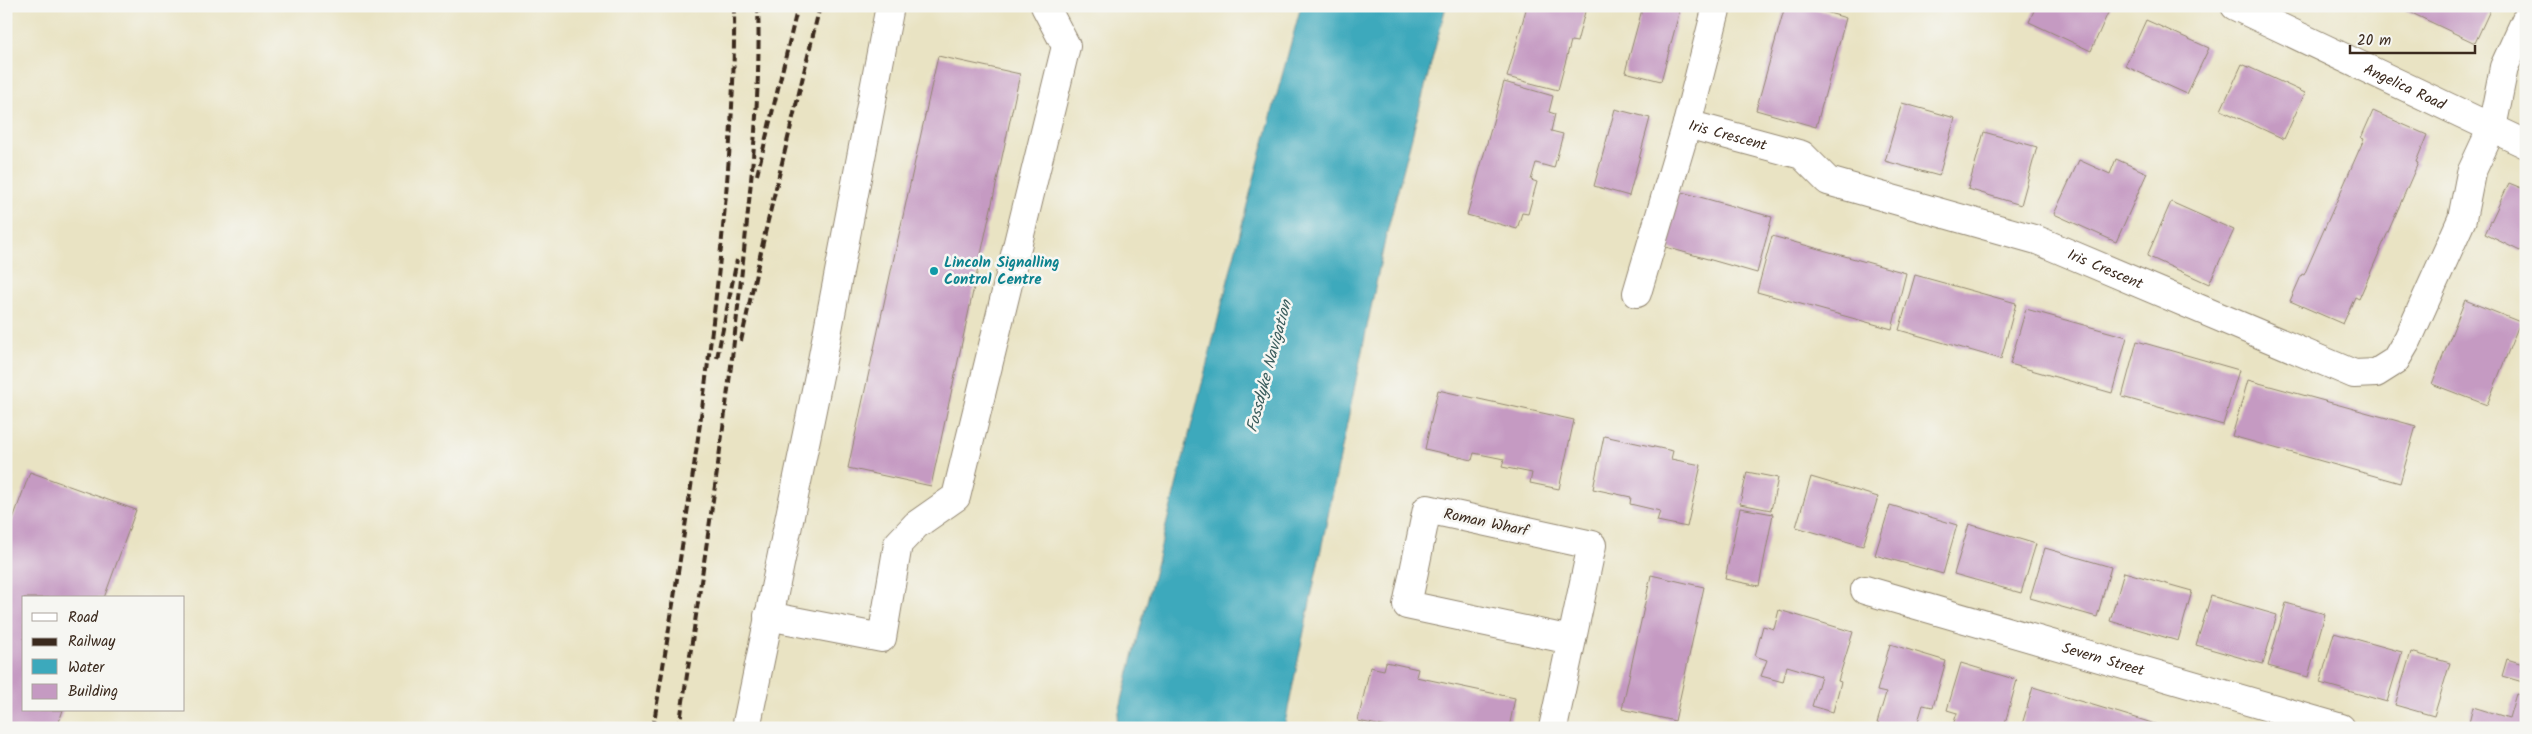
<svg xmlns="http://www.w3.org/2000/svg" width="2532" height="734" font-family="Kalam,sans-serif">
<style>
.water{fill:#3ca9bc;stroke:#3c6a6d}
.building{fill:#c59ac2}
.lines{fill:none;stroke-linecap:round;stroke-linejoin:round}
.minor-casing{stroke:#928670;stroke-width:30}
.minor{stroke:#fff;stroke-width:28}
.rail{stroke:#3b2a1e;stroke-width:4;stroke-dasharray:8 4;stroke-linecap:butt}
.culture-dot{fill:#0f9aa8;stroke:#f6f6f2;stroke-width:2}
.labels{text-anchor:middle;stroke-width:5;stroke-linejoin:round;paint-order:stroke}
.street-label{font-size:15px;fill:#3b2a1e;stroke:#f6f6f2}
.culture-label{font-size:15px;font-weight:bold;fill:#0d838f;stroke:#f6f6f2;text-anchor:start}
.water-label{font-size:16px;font-style:italic;fill:#3b5d5d;stroke:#f6f6f2}
</style>
<rect width="100%" height="100%" fill="#f6f6f2"/>
<filter id="ink" filterUnits="userSpaceOnUse"><feTurbulence type="fractalNoise" baseFrequency=".02" numOctaves="2"/><feDisplacementMap in="SourceGraphic" scale="10" xChannelSelector="R" yChannelSelector="G"/><feConvolveMatrix kernelMatrix="1 2 1 2 8 2 1 2 1" color-interpolation-filters="sRGB"/></filter>
<filter id="wash" filterUnits="userSpaceOnUse"><feTurbulence type="fractalNoise" baseFrequency=".0096" numOctaves="4" result="noise"/><feDisplacementMap in="SourceGraphic" scale="20" xChannelSelector="R" yChannelSelector="G"/><feGaussianBlur stdDeviation="1.12" result="paint"/><feColorMatrix in="noise" values="0 0 0 0 0 0 0 0 0 0 0 0 0 0 0 0 0 1.4 0 .05"/><feComposite in="paint" operator="in"/></filter>
<g filter="url(#wash)">
<rect width="100%" height="100%" fill="#e9e3c3"/>
<polygon class="water" points="1301,6 1446,6 1385,240 1284,728 1115,728 1248,201"/>
<g id="blocks">
<g class="building">
<polygon points="1527,6 1580,6 1586,8 1577,42 1571,41 1558,90 1507,77"/>
<polygon points="1643,6 1681,6 1661,81 1625,72"/>
<polygon points="1785,6 1805,6 1846,18 1816,127 1756,110"/>
<polygon points="2036,6 2111,6 2091,51 2029,22"/>
<polygon points="2397,6 2492,6 2475,43"/>
<polygon points="2146,20 2209,48 2187,94 2125,66"/>
<polygon points="938,56 1020,74 931,486 848,468"/>
<polygon points="2242,64 2305,93 2284,139 2221,110"/>
<polygon points="1504,82 1553,96 1549,112 1555,114 1551,131 1563,134 1554,168 1536,163 1531,180 1537,182 1528,214 1522,213 1517,229 1467,215"/>
<polygon points="1902,103 1955,118 1939,176 1885,161"/>
<polygon points="1615,109 1650,118 1629,196 1594,186"/>
<polygon points="2373,111 2427,135 2416,162 2418,163 2359,299 2355,297 2343,324 2290,301 2302,274 2304,275 2364,139 2361,138"/>
<polygon points="1984,132 2037,147 2021,205 1968,189"/>
<polygon points="2116,159 2147,173 2116,242 2054,214 2079,160 2110,174"/>
<polygon points="2509,183 2526,190 2526,246 2522,245 2520,251 2485,234"/>
<polygon points="1671,189 1772,217 1757,273 1655,244"/>
<polygon points="2171,202 2234,230 2209,284 2147,256"/>
<polygon points="1772,236 1906,273 1892,329 1757,292"/>
<polygon points="1915,275 2016,303 2001,359 1899,330"/>
<polygon points="2465,300 2520,322 2487,405 2432,384"/>
<polygon points="2026,309 2127,337 2112,393 2010,364"/>
<polygon points="2137,341 2239,370 2223,425 2122,397"/>
<polygon points="2248,380 2416,426 2400,483 2232,436"/>
<polygon points="1438,390 1574,420 1559,489 1530,483 1532,473 1502,467 1504,459 1474,453 1472,460 1425,449"/>
<polygon points="1604,436 1673,451 1671,459 1701,465 1687,527 1657,521 1660,511 1630,504 1631,497 1593,489"/>
<polygon points="30,472 136,510 104,598 24,598 24,710 63,710 57,728 6,728 6,538"/>
<polygon points="1747,472 1778,478 1771,510 1740,504"/>
<polygon points="1811,477 1878,497 1863,546 1796,527"/>
<polygon points="1890,505 1957,525 1943,574 1875,555"/>
<polygon points="1740,508 1773,514 1759,586 1725,579"/>
<polygon points="1969,524 2036,544 2021,593 1954,574"/>
<polygon points="2045,548 2111,567 2097,617 2030,598"/>
<polygon points="2124,572 2192,591 2178,641 2110,621"/>
<polygon points="1651,575 1704,587 1675,721 1622,709"/>
<polygon points="2211,596 2277,615 2263,664 2196,645"/>
<polygon points="2525,597 2526,597 2526,615 2520,613"/>
<polygon points="2286,603 2325,614 2308,677 2268,666"/>
<polygon points="1779,610 1853,632 1838,681 1841,682 1833,712 1812,706 1821,676 1787,666 1783,682 1761,676 1767,660 1755,656 1763,626 1774,629"/>
<polygon points="2334,633 2402,652 2387,702 2320,683"/>
<polygon points="1890,644 1946,661 1933,707 1923,705 1916,728 1893,728 1877,723 1886,693 1877,691"/>
<polygon points="2411,652 2450,663 2434,716 2395,705"/>
<polygon points="2507,659 2526,665 2526,683 2502,676"/>
<polygon points="1386,662 1418,669 1416,677 1515,698 1509,728 1392,728 1358,721 1370,667 1384,670"/>
<polygon points="1961,663 2017,680 2004,727 1994,724 1993,728 1952,728 1957,713 1947,710"/>
<polygon points="2033,687 2136,718 2168,728 2021,728"/>
<polygon points="2516,694 2526,697 2526,728 2484,728 2469,723 2473,707 2509,718"/>
</g>
</g>
</g>
<g filter="url(#ink)">
<use href="#blocks" fill-opacity="0" stroke="#928670" stroke-width="1"/>
<g class="lines">
<g class="minor-casing">
<g id="minor">
<path id="s1" d="M1717,6L1687,124L1802,155L1828,181L2037,240L2354,374L2376,373L2395,361L2408,339L2462,219L2471,173L2492,128L2526,144"/>
<path id="s2" d="M2235,6L2492,128L2504,67L2526,19"/>
<polyline points="1637,293 1687,124"/>
<path id="s3" d="M1865,590L2341,728"/>
<polyline points="768,616 882,638 898,544 916,525 956,497 1066,46 1045,6"/>
<polyline points="746,728 821,366 890,6"/>
<polyline points="1553,728 1592,545 1427,509 1407,605 1571,640"/>
</g>
</g>
<use href="#minor" class="minor"/>
<g class="rail">
<polyline points="757,175 798,6"/>
<polyline points="741,341 766,229 820,6"/>
<polyline points="717,358 737,260"/>
<path d="M653,728C679,568 705,409 721,248C729,167 735,88 734,6"/>
<path d="M679,728C702,575 726,423 742,270C751,183 761,94 758,6"/>
</g>
</g>
</g>
<circle class="culture-dot" cx="934" cy="271" r="5"/>
<g class="labels">
<g class="street-label">
<text dy="5" stroke="none"><textPath href="#s2" startOffset="188">Angelica Road</textPath></text>
<text dy="5" stroke="none"><textPath href="#s1" startOffset="164">Iris Crescent</textPath></text>
<text dy="5" stroke="none"><textPath href="#s1" startOffset="569">Iris Crescent</textPath></text>
<text transform="translate(1486 522) rotate(12)" y="5">Roman Wharf</text>
<text dy="5" stroke="none"><textPath href="#s3" startOffset="248">Severn Street</textPath></text>
</g>
<g class="culture-label">
<text x="944" y="267">Lincoln Signalling<tspan x="944" dy="17">Control Centre</tspan></text>
</g>
<g class="water-label">
<text transform="translate(1268 366) rotate(-75)" y="6">Fossdyke Navigation</text>
</g>
</g>
<rect width="2532" height="734" fill="none" stroke="#f6f6f2" stroke-width="25"/>
<rect x="22" y="596" width="162" height="115" fill="#f6f6f2" stroke="#aba49d"/>
<rect x="32" y="613" width="25" height="8" fill="#ffffff" stroke="#aba49d"/>
<text x="68" y="622" font-size="15" fill="#3b2a1e">Road</text>
<rect x="32" y="638" width="25" height="8" fill="#3b2a1e" stroke="#aba49d"/>
<text x="68" y="646" font-size="15" fill="#3b2a1e">Railway</text>
<rect x="32" y="659" width="25" height="15" fill="#3ca9bc" stroke="#aba49d"/>
<text x="68" y="672" font-size="15" fill="#3b2a1e">Water</text>
<rect x="32" y="684" width="25" height="15" fill="#c59ac2" stroke="#aba49d"/>
<text x="68" y="696" font-size="15" fill="#3b2a1e">Building</text>
<path d="M2350 45v8h125v-8" fill="none" stroke="#3b2a1e" stroke-width="2.5"/>
<text x="2357" y="45" font-size="15" fill="#3b2a1e" stroke="#f6f6f2" stroke-width="4" paint-order="stroke">20 m</text>
</svg>
